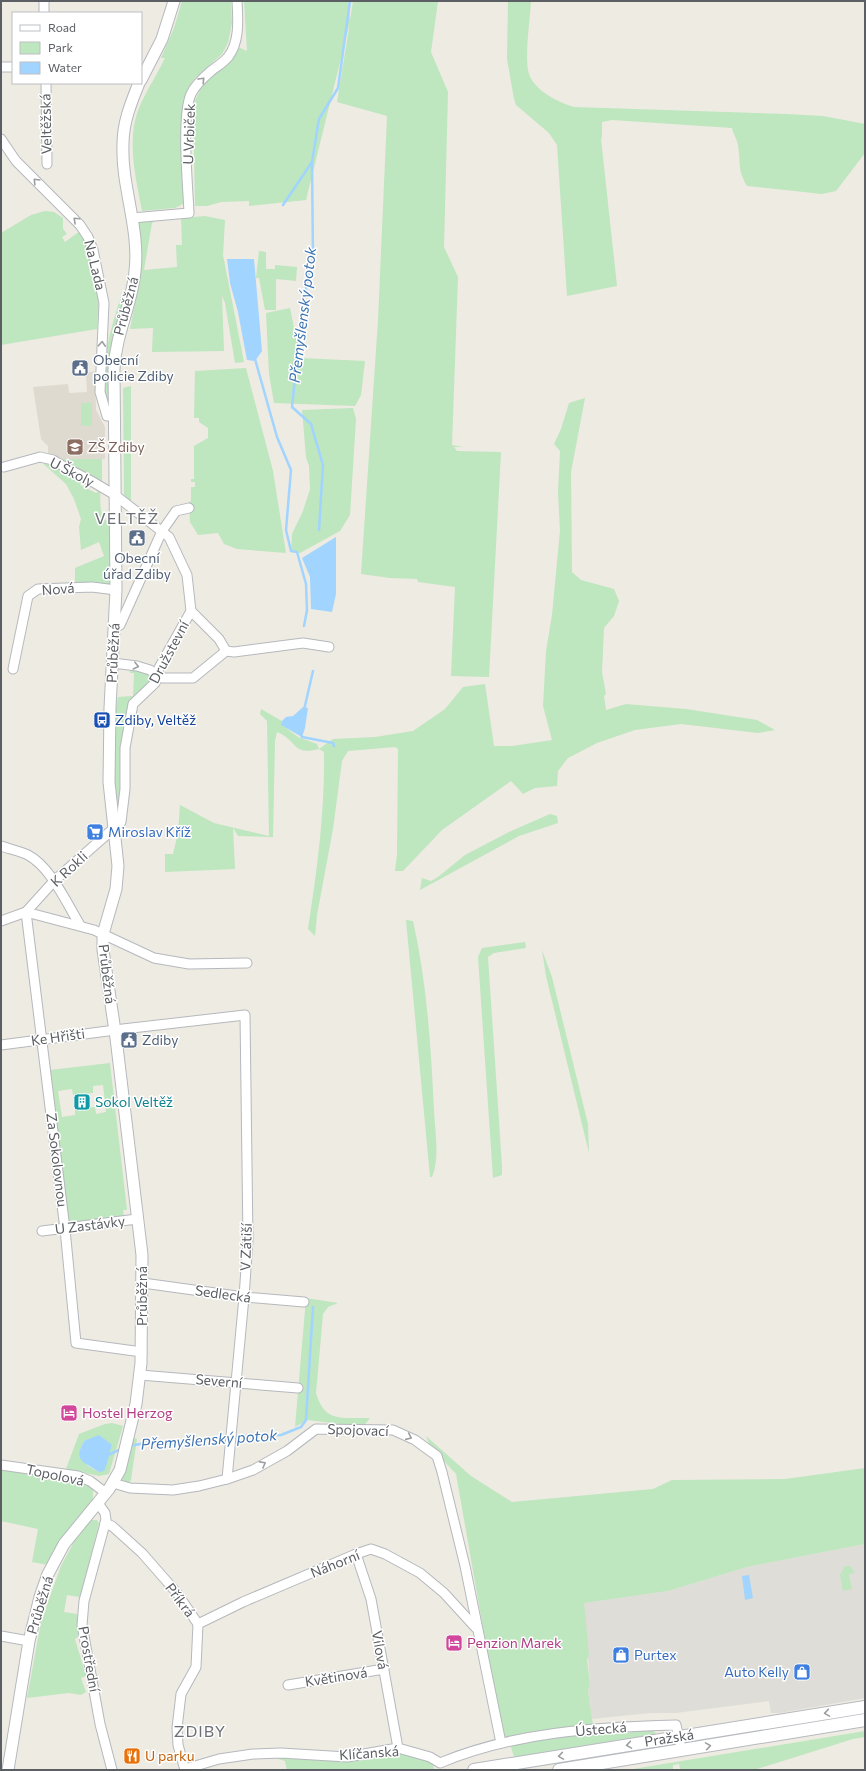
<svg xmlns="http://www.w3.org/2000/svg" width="866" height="1771" font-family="Commissioner,sans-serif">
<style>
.industrial{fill:#dfddd7}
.education{fill:#dedad0}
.green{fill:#bee6bf;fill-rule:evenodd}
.water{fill:#a1d4ff}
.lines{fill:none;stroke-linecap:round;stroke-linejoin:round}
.stream{stroke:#a1d4ff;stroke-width:2.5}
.minor-casing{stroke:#b5b8bd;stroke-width:11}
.tertiary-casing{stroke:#b5b8bd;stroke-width:13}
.secondary-casing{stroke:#b6b9bf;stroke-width:14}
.minor{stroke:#fff;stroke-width:9}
.tertiary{stroke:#fff;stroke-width:11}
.secondary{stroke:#fff;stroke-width:12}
.oneway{stroke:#9d9ea1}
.labels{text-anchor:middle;stroke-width:3;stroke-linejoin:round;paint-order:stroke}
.street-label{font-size:14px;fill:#5b5e63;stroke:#fff}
.service-label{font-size:14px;fill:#4e5e75;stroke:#fff;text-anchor:start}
.education-label{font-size:14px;fill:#785e54;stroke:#fff;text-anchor:start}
.transit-label{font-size:14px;fill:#164399;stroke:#fff;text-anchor:start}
.shop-label{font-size:14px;fill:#366cbe;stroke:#fff;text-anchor:start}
.culture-label{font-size:14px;fill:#0d838f;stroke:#fff;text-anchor:start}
.hotel-label{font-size:14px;fill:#b23c85;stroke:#fff;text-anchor:start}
.food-label{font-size:14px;fill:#c56008;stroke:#fff;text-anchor:start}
.water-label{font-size:15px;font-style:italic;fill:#3d73b2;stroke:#fff}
.quarter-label{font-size:16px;letter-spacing:1px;fill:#6c7075;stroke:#fff}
</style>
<rect width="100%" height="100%" fill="#eeebe2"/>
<polygon class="industrial" points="865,1544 865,1698 780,1713 771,1713 769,1701 676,1713 651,1713 592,1719 588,1691 590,1683 583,1603 668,1591 747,1567"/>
<polygon class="education" points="95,371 96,410 105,427 105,459 62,459 48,454 48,446 41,439 33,387 68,384 69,393 87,392 86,373"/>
<g class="green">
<path d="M182,1H231L232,23L228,43L222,54L195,78L188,88L183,102V204L175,208L142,211C136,178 126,140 139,108C146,91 157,75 165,58H161L174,28Z"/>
<polygon points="244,1 349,1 350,20 353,1 438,1 431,52 448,92 444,247 458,277 452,445 463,447 454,447 457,451 501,452 489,677 451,676 455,587 418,582 417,579 390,578 361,574 378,320 387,116 337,102 350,22 306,200 249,206 249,201 221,202 207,206 195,206 193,105 202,85 231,61 238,47 247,51"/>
<path d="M508,1H531C530,21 525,51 528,70C531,89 557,102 574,107L787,114L823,116L865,124V153L836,191L822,194L747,186C737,169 741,163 738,146C738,140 733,134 732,128L612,120L602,122V137L601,139L617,286L567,296L557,145L549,133L516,105L514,99L507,59Z"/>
<polygon points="45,211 54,212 63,218 63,229 67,234 62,237 65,242 80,231 87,244 99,290 97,329 1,345 1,233 31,215"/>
<polygon points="205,216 225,220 223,255 244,362 235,363 225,303 222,296 224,351 152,352 153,328 130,329 142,266 139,221 156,220 152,223 144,270 177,267 176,245 182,245 181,218"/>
<polygon points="259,251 266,252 266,269 275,269 275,265 297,267 296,281 276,279 276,310 265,310 259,278 256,278"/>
<path d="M123,290L126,291L113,335L109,361V407L106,406C101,359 109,334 123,290Z"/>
<polygon points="290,308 300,358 365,361 361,395 355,406 274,403 269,374 266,313"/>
<polygon points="246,368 273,471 286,553 237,549 224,544 218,533 198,535 190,522 189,502 191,501 191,487 195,487 195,482 191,482 191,479 194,479 194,446 208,438 208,428 199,422 199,418 194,418 195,371"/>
<polygon points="131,386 131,501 124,495 123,388"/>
<path d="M585,398L571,472L572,572L581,580L614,589L619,601L614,616L604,628L602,672L606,694L604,696L606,710L626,704L686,709L757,720L775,730L758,733L681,724L635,730L597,743L568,758L558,771L557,786L535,788L523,794L511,781L442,830L403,871H395L397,854L398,749L395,747L348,751L342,761L333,829L317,915L315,936L308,929C317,870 325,812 324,752L319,749C291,756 298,740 277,732L275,741L273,837L238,836L233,828L235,869L165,872V854H173L178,833L180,805L214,823L269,836L267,721L260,714L261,709L282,721V725L298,737L317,744L319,749L333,739L375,737L413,731L445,709L463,687L485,684L494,746H512L552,740L543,706L546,651L552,615L560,531L558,492L560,451L554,444L561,429L569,403Z"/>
<rect x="81" y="403" width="11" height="23"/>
<polygon points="353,408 356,419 350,515 340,531 300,553 291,551 292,534 303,511 310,489 309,466 306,457 302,410"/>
<polygon points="62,459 102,459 102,483"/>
<path d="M39,460H43L82,479L80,485L96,493L100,490C101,500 98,520 110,522L111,583L108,585L90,582L75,584V568L104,556L99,542L81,550L79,527L81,519L74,499L66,484Z"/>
<path d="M130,666L151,675V678L130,710L119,820C113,782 110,735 118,697L133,696L134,673H130Z"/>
<polygon points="550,814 557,816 558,823 519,836 420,890 422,878 431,881 438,877 465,855 509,832"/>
<path d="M406,920L413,921C427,983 431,1047 434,1111C435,1132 440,1158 432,1177H430Z"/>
<polygon points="525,942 526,948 494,953 488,957 502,1166 502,1175 493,1178 478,957 482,948"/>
<polygon points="542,950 552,977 588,1124 589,1153 546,976"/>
<path d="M110,1063L127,1210H123L124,1216L69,1223L50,1070ZM103,1085L106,1112L96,1114L95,1107L75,1109V1115L62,1117L58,1091L72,1089L73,1095L93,1093V1086Z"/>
<path d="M306,1298L338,1303L328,1307L323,1314L316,1393C325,1424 343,1417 370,1418L363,1427L308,1420L295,1427Z"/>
<path d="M112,1423L123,1426L109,1474L99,1476L66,1469L79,1434L105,1424ZM93,1438L107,1442L111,1445L99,1472L88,1466L79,1452L84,1441Z"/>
<polygon points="426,1436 471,1476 512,1502 653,1489 672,1480 785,1479 865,1468 865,1544 747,1567 668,1591 584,1603 589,1655 587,1660 590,1683 588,1691 593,1725 510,1738 504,1736 501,1730 456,1474 430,1446"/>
<polygon points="134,1438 137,1439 131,1480 129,1483 122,1480"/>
<polygon points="1,1470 81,1481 93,1490 93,1500 65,1534 48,1565 32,1562 38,1529 1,1521"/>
<polygon points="92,1520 97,1520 99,1524 80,1597 67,1595 64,1612 77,1614 78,1637 75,1639 86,1676 81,1678 86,1692 81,1695 69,1693 27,1698 41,1622 53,1588 61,1566 76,1538"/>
<polygon points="845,1566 850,1566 855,1573 849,1574 852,1589 843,1591 840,1575"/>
<polygon points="653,1730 656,1734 514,1757 511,1747 515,1743 582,1733 604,1735"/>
<polygon points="865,1731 865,1737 853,1739 754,1770 674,1770 680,1769 679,1764 673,1765 673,1770 627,1770"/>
<path d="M400,1753L433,1763L434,1769L287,1770L285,1761L269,1756C313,1758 357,1763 400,1753Z"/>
</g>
<g class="water">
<polygon points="227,259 254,259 262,351 255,361 247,360 238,312 230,283"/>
<polygon points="336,537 336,594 332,612 311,609 310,577 302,558"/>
<polygon points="303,707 308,708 305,728 302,737 281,725 282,721 286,717 293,716"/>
<path d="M99,1435L112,1445C109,1453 108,1463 104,1471L99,1472L83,1462L80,1458L79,1452L84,1441Z"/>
<polygon points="749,1575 753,1598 745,1600 742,1576"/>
</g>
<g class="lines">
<g class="stream">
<polyline points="283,205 312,162"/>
<polyline points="255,359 277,437 291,470 286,530 291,551 297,552 306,584 307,610 304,626"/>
<polyline points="319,530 323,465 311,424 292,407 303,301 313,258 312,162 319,119 338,88 350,1"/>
<polyline points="304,710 313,671"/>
<polyline points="301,735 302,737 333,743 334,746"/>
<polyline points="130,1446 150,1442 172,1444 236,1436 281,1435 301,1427 306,1420 313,1307"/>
<polyline points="107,1457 108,1455 121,1449"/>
</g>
<g class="minor-casing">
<g id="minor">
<polyline points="44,1 44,13"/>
<polyline points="1,67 13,67"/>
<polyline points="46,83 47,164"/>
<polyline points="1,139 16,161 80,225 88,237 93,250 104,303 100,392 107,416 114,416"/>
<path d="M132,218L189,213C188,186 181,117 191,94C195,85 204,77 211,71C216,67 223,63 228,57C240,42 238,19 237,1"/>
<polyline points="4,467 40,457 53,460 68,469 93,482 115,495 169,537 187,575 191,611 159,668 155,683 133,704 125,748 125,789 121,822 54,881 26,912 65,1229 76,1343 142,1352"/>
<polyline points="191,611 219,639 226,651"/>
<polyline points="115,627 120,625 162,531 176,511 189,508"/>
<polyline points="113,663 137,666 150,670 162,678 193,678 226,651 234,652 303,643 329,647"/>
<polyline points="13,669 28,596 38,589 92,587 116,590"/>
<path d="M1,846C9,849 20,851 28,855C51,867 67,904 80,925"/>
<polyline points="1,921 26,912 94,930 154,958 189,964 247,963"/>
<polyline points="1,1045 123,1029 245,1015 248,1240 244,1297 227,1479"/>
<polyline points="42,1231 137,1219"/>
<polyline points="143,1283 244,1297 304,1302"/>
<polyline points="140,1375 298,1388"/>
<polyline points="1,1465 78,1476 90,1481 106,1493"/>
<polyline points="113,1483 130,1488 173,1490 199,1486 227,1479 253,1470 287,1451 316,1429 393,1430 415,1440 437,1456 442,1472 465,1566 501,1743"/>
<polyline points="98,1503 105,1513 106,1520 84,1601 82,1625 100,1724 112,1770"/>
<polyline points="105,1523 112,1526 142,1553 177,1593 198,1624 196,1667 181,1694 177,1728 178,1745 185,1770"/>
<polyline points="356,1554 371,1599 398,1748"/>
<polyline points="198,1624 243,1602 356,1554 371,1549 385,1554 420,1573 444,1593 476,1628"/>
<polyline points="1,1636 29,1641"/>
<polyline points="288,1685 384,1669"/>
<path d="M185,1769L219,1759L253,1754L281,1753L347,1757L398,1748L430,1757L440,1763C514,1732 597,1727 676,1725L680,1743"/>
</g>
</g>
<g class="tertiary-casing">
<g id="tertiary">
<polyline points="141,80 162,39 174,1"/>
<path d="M8,1770L29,1641L40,1597L48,1574L64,1544L109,1489L120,1470L136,1404L141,1363L142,1255L116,1038L103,950V934L116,889L118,866L109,782L110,708L116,590L114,369C116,332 132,305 135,271C140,228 121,186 123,144C123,122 131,103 139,83"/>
</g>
</g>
<g class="secondary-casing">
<g id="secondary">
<polyline points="474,1770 865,1707"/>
<polyline points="559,1770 865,1720"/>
</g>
</g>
<use href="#minor" class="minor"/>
<use href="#tertiary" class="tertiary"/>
<use href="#secondary" class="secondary"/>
</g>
<defs><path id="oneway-chevron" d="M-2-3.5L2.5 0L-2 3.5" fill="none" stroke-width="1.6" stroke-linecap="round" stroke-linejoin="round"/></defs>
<g class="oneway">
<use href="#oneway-chevron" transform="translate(202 80) rotate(-47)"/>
<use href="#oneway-chevron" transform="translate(36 181) rotate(-134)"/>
<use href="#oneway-chevron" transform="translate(76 220) rotate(-137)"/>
<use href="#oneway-chevron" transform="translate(102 344) rotate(-87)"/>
<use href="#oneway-chevron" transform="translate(136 666) rotate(13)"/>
<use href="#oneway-chevron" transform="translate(409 1437) rotate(24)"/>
<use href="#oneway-chevron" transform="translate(263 1464) rotate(-29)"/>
<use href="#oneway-chevron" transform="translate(827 1713) rotate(171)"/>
<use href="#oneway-chevron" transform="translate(629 1745) rotate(171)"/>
<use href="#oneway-chevron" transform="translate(708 1746) rotate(-9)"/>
<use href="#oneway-chevron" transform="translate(561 1756) rotate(171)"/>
</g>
<defs>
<g id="civic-square" transform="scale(0.9)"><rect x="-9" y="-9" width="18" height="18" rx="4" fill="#5c6f8a" stroke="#fff"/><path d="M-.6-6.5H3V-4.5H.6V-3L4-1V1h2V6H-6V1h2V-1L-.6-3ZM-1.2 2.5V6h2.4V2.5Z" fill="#fff"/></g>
<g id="school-square" transform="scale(0.9)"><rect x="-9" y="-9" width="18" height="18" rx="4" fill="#8d6e63" stroke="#fff"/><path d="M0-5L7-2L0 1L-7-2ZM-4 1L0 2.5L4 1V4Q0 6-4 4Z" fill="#fff"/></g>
<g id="bus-square" transform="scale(0.9)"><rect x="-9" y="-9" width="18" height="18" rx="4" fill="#1a4fb4" stroke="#fff"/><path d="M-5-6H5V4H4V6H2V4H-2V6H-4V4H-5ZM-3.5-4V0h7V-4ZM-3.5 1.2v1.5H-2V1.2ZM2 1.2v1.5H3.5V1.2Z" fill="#fff"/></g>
<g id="supermarket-square" transform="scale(0.9)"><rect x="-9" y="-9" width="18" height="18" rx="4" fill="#3f7fe0" stroke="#fff"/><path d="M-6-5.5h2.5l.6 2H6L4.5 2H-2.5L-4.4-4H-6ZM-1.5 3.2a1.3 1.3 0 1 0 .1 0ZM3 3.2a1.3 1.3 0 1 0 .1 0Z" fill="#fff"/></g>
<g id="building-square" transform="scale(0.9)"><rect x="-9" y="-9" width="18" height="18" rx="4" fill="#0f9aa8" stroke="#fff"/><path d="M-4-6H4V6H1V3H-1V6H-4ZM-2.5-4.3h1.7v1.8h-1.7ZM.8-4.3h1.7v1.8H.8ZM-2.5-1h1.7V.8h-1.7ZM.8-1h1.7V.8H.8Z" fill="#fff"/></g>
<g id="hotel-square" transform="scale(0.9)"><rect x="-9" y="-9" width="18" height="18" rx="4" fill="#d1479c" stroke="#fff"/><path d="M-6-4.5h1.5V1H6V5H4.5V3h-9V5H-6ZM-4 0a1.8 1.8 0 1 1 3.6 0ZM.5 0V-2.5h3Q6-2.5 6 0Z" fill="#fff"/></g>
<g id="shop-square" transform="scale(0.9)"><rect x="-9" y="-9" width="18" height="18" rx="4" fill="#3f7fe0" stroke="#fff"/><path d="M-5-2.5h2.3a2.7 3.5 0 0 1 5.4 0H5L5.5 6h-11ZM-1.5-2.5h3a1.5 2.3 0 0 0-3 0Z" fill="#fff"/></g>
<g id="restaurant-square" transform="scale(0.9)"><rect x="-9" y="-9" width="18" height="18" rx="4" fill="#e8710a" stroke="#fff"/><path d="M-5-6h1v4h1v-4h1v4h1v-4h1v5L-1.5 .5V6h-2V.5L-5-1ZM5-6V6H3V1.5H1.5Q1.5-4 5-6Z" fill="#fff"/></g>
</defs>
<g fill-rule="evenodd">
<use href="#civic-square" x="80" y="368"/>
<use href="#school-square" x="75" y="447"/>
<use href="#civic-square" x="137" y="538"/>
<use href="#bus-square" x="102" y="720"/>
<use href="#supermarket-square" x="95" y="832"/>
<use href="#civic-square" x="129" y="1040"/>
<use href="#building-square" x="82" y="1102"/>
<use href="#hotel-square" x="69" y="1413"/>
<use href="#hotel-square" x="454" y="1643"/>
<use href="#shop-square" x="621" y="1655"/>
<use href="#shop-square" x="802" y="1672"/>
<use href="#restaurant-square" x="132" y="1756"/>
</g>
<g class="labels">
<g class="street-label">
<text transform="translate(46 124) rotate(-91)" y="5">Veltěžská</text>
<text transform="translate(189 134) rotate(-88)" y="5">U Vrbiček</text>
<text transform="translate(95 265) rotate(76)" y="5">Na Lada</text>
<text transform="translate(126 306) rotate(-75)" y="5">Průběžná</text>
<text transform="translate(72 472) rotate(27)" y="5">U Školy</text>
<text transform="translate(58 589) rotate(-4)" y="5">Nová</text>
<text transform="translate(169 652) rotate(-62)" y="5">Družstevní</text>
<text transform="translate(113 653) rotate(-87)" y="5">Průběžná</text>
<text transform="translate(69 869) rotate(-43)" y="5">K Rokli</text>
<text transform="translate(107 974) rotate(83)" y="5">Průběžná</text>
<text transform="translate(58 1037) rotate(-8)" y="5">Ke Hřišti</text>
<text transform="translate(57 1160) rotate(83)" y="5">Za Sokolovnou</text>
<text transform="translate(90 1225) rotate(-7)" y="5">U Zastávky</text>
<text transform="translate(246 1247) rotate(-88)" y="5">V Zátiší</text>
<text transform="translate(223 1294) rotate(8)" y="5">Sedlecká</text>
<text transform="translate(142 1296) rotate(-90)" y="5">Průběžná</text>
<text transform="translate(219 1381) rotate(5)" y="5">Severní</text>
<text transform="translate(358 1430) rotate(2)" y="5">Spojovací</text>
<text transform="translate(55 1475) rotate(12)" y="5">Topolová</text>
<text transform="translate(335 1564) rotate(-22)" y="5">Náhorní</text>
<text transform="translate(180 1600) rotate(53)" y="5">Příkrá</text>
<text transform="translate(40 1605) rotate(-73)" y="5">Průběžná</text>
<text transform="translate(380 1650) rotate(80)" y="5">Vilová</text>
<text transform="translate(89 1659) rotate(80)" y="5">Prostřední</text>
<text transform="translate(336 1677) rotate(-9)" y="5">Květinová</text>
<text transform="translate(601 1729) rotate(-5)" y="5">Ústecká</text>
<text transform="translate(669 1738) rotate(-9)" y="5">Pražská</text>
<text transform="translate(369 1753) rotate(-4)" y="5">Klíčanská</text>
</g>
<g class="service-label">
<text x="93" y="365">Obecní<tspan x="93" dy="16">policie Zdiby</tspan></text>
<text x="137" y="563" text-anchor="middle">Obecní<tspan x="137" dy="16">úřad Zdiby</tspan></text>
<text x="142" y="1045">Zdiby</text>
</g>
<g class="education-label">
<text x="88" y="452">ZŠ Zdiby</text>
</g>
<g class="transit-label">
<text x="115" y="725">Zdiby, Veltěž</text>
</g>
<g class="shop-label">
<text x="108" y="837">Miroslav Kříž</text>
<text x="634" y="1660">Purtex</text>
<text x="789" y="1677" text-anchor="end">Auto Kelly</text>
</g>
<g class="culture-label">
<text x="95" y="1107">Sokol Veltěž</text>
</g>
<g class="hotel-label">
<text x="82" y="1418">Hostel Herzog</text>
<text x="467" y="1648">Penzion Marek</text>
</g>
<g class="food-label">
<text x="145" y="1761">U parku</text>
</g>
<g class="water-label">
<text transform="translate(303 315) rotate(-83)" y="5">Přemyšlenský potok</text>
<text transform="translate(209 1440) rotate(-4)" y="5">Přemyšlenský potok</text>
</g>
<g class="quarter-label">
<text x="127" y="524">VELTĚŽ</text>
<text x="200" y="1737">ZDIBY</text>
</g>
</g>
<rect width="866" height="1771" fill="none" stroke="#5b5e63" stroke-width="4"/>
<rect x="12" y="12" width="130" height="72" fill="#ffffff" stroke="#bdbfc1"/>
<rect x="20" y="25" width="20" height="6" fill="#ffffff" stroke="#bdbfc1"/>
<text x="48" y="32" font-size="12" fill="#5b5e63">Road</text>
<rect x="20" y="42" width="20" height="12" fill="#bee6bf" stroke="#bdbfc1"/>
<text x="48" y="52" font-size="12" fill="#5b5e63">Park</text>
<rect x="20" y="62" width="20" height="12" fill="#a1d4ff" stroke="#bdbfc1"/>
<text x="48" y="72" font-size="12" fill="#5b5e63">Water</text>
</svg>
